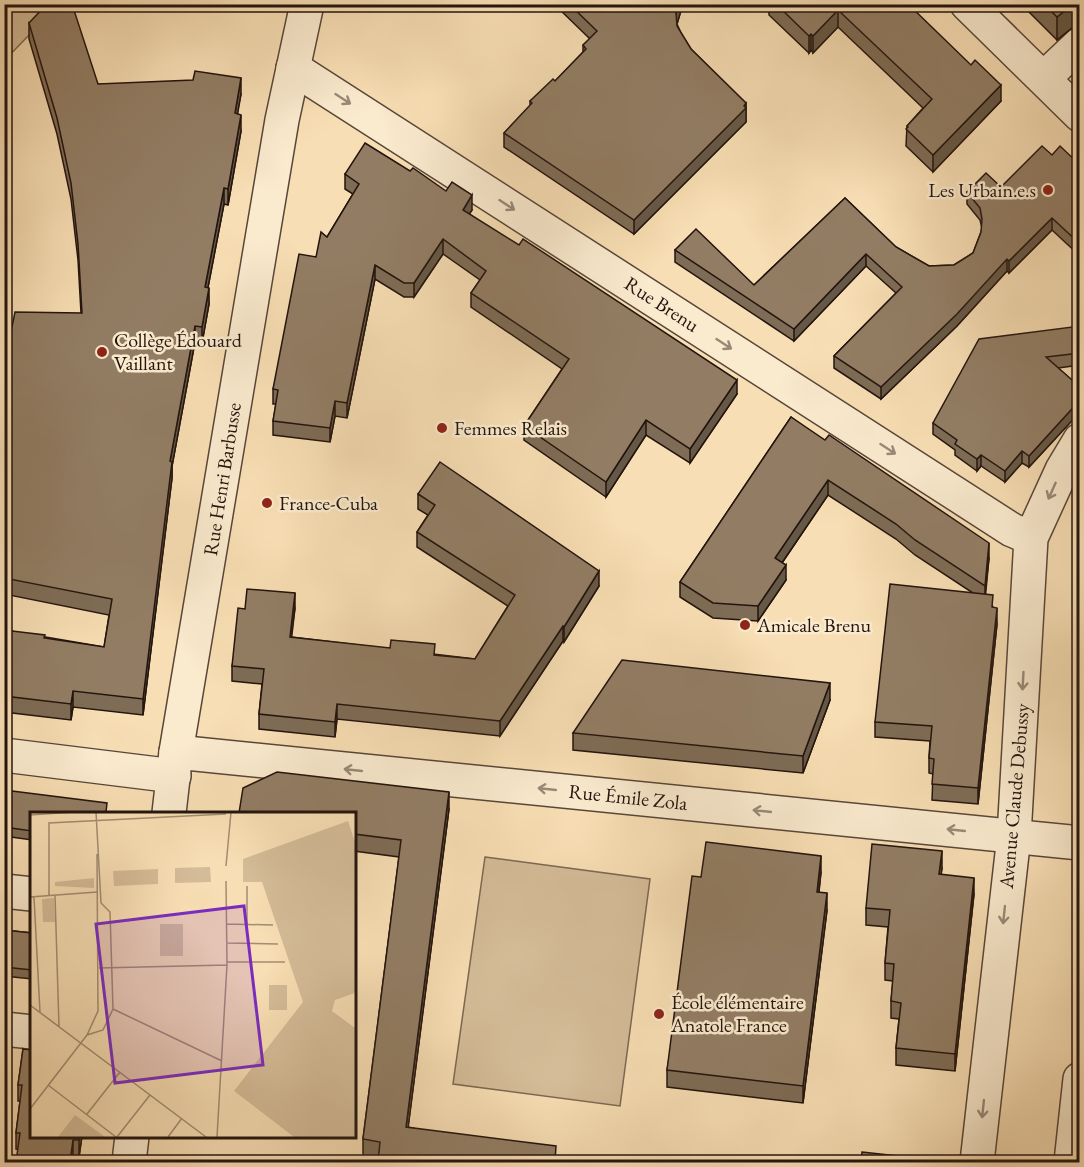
<svg xmlns="http://www.w3.org/2000/svg" width="1084" height="1167" font-family="'EB Garamond',serif">
<style>
.green{fill:#d4bc98;stroke:#7c6853;stroke-width:1.5}
.lines{fill:none;stroke-linecap:round;stroke-linejoin:round}
.minor-casing{stroke:#584638;stroke-width:36}
.minor{stroke:#faeace;stroke-width:33}
.wall{fill:#7e6c56;stroke:#23140e;stroke-width:1.5}
.shaded-wall{fill:#665846;stroke:#23140e;stroke-width:1.5}
.building{fill:#927d64;stroke:#23140e;stroke-width:1.5}
.oneway{stroke:#998a78}
.poi-dot{fill:#8f2418;stroke:#faeace;stroke-width:2}
.labels{text-anchor:middle;stroke-width:5;stroke-linejoin:round;paint-order:stroke}
.poi-label{font-size:20px;fill:#23140e;stroke:#faeace;text-anchor:start}
.street-label{font-size:20px;fill:#23140e;stroke:#faeace}
.inset-road{fill:none;stroke:#a38d72;stroke-width:1.5}
.view{fill:#7b2cbf;fill-opacity:0.15;stroke:#7b2cbf;stroke-width:3}
.inset-edge{fill:none;stroke:#23140e;stroke-width:3}
</style>
<rect width="100%" height="100%" fill="#f8deb4"/>
<filter id="stains"><feTurbulence type="fractalNoise" baseFrequency=".00333" numOctaves="4"/><feColorMatrix values="0 0 0 0 .2 0 0 0 0 .09 0 0 0 0 .02 0 0 0 .5 -.17"/></filter>
<radialGradient id="worn" r=".72"><stop offset=".6" stop-color="#630" stop-opacity="0"/><stop offset="1" stop-color="#630" stop-opacity=".3"/></radialGradient>
<g class="green">
<polygon points="5,5 58,5 5,60"/>
<polygon points="485,857 650,879 620,1106 453,1084"/>
</g>
<g class="lines">
<g class="minor-casing">
<g id="minor">
<polyline points="967,4 1080,115"/>
<polyline points="293,68 1012,530 1031,538"/>
<polyline points="1044,78 1080,44"/>
<polyline points="176,752 1080,843"/>
<polyline points="4,755 174,776"/>
<polyline points="169,813 176,752 282,120 307,4"/>
<polyline points="4,891 32,894"/>
<polyline points="4,1029 32,1032"/>
<polyline points="129,1162 132,1136"/>
<polyline points="977,1162 1014,836 1031,538 1062,470 1080,440"/>
<polyline points="1071,1162 1080,1079"/>
</g>
</g>
<use href="#minor" class="minor"/>
</g>
<g class="wall">
<polygon points="554,4 683,4 677,24 681,33 691,49 746,103 746,122 634,234 504,147 504,133 530,106 530,101 555,81 583,52 583,45 590,39"/>
<polygon points="769,4 908,4 908,6 1001,101 933,172 906,146 907,126 923,108 838,27 813,53 811,50 809,53 769,15"/>
<polygon points="1021,4 1080,4 1073,27 1057,40"/>
<polygon points="29,23 98,84 241,94 237,114 241,131 228,205 224,204 208,287 209,304 202,343 195,342 172,466 172,478 143,715 73,707 71,720 4,712 4,630 104,647 109,615 4,594 4,366 81,313 78,260 71,199 57,134 29,39"/>
<polygon points="1052,155 1080,165 1080,256 1052,230 1009,273 1007,271 957,326 881,399 834,368 834,356 896,293 866,266 794,341 675,262 675,250 754,285 845,198 896,247 929,266 954,265 973,253 981,232 982,228 980,220 967,204 967,192 1001,187"/>
<polygon points="345,174 472,210 469,214 737,394 690,463 646,435 606,497 524,440 524,426 562,369 471,307 471,293 480,280 443,254 414,297 404,297 375,279 347,418 335,416 330,442 273,435 273,421 276,404 273,404 273,389 327,237 353,194 345,189"/>
<polygon points="1080,326 1080,365 1058,368 1080,387 1080,412 1029,467 1022,463 1005,482 981,466 977,471 955,455 955,450 933,434 933,423"/>
<polygon points="791,417 989,558 985,594 993,607 997,624 978,804 932,800 933,774 929,773 929,758 930,741 875,737 875,722 973,593 915,555 896,539 828,495 782,563 786,580 758,621 713,618 680,597 680,582"/>
<polygon points="418,494 599,586 564,642 563,641 500,736 337,719 335,737 259,729 259,714 262,684 232,681 232,666 245,609 295,608 291,637 475,659 508,606 417,547 417,532 428,515 418,509"/>
<polygon points="830,700 803,773 573,750 573,733"/>
<polygon points="4,790 32,813 32,840 4,836"/>
<polygon points="449,809 408,1127 556,1162 378,1158 363,1156 363,1139 399,857 354,851 354,813"/>
<polygon points="942,868 941,874 974,894 955,1071 896,1065 896,1048 899,1019 891,1018 891,1001 893,981 885,980 885,963 888,927 866,925 866,908"/>
<polygon points="821,872 819,892 827,910 803,1103 667,1087 667,1070 701,877"/>
<polygon points="4,930 32,933 32,979 4,976"/>
<polygon points="23,1049 82,1136 79,1157 16,1149 16,1133 20,1101 18,1101 18,1085"/>
</g>
<g class="shaded-wall">
<polygon points="679,4 683,4 676,27 676,13"/>
<polygon points="1073,4 1080,4 1080,20 1073,27 1057,40 1057,17"/>
<polygon points="838,10 838,27 813,53 813,36"/>
<polygon points="811,34 811,50 809,53 809,36"/>
<polygon points="241,78 241,94 235,129 235,113"/>
<polygon points="1001,85 1001,101 933,172 933,155"/>
<polygon points="746,103 746,122 634,234 634,220"/>
<polygon points="241,115 241,131 228,205 228,189"/>
<polygon points="224,188 224,204 205,303 205,287"/>
<polygon points="472,195 472,210 463,224 463,210"/>
<polygon points="1052,218 1052,230 1009,273 1009,261"/>
<polygon points="443,239 443,254 414,297 414,283"/>
<polygon points="866,254 866,266 794,341 794,329"/>
<polygon points="1007,259 1007,271 957,326 881,399 881,387"/>
<polygon points="375,265 375,279 347,418 347,403"/>
<polygon points="209,288 209,304 202,343 202,327"/>
<polygon points="195,326 195,342 172,466 172,478 143,715 143,699 170,461"/>
<polygon points="737,380 737,394 690,463 690,449"/>
<polygon points="1080,400 1080,412 1029,467 1029,456"/>
<polygon points="335,401 335,416 330,442 330,428"/>
<polygon points="646,420 646,435 606,497 606,482"/>
<polygon points="1022,451 1022,463 1005,482 1005,471"/>
<polygon points="981,455 981,466 977,471 977,459"/>
<polygon points="828,480 828,495 775,573 775,558"/>
<polygon points="989,543 989,558 985,601 985,586"/>
<polygon points="786,565 786,580 758,621 758,606"/>
<polygon points="599,571 599,586 564,642 564,627"/>
<polygon points="295,593 295,608 290,652 290,637"/>
<polygon points="997,608 997,624 978,804 978,788"/>
<polygon points="563,626 563,641 500,736 500,721"/>
<polygon points="830,683 830,700 803,773 803,756"/>
<polygon points="73,691 73,707 71,720 71,704"/>
<polygon points="337,704 337,719 335,737 335,722"/>
<polygon points="449,792 449,809 406,1144 406,1127"/>
<polygon points="942,851 942,868 939,891 939,874"/>
<polygon points="821,856 821,872 817,908 817,892"/>
<polygon points="974,878 974,894 955,1071 955,1054"/>
<polygon points="827,893 827,910 803,1103 803,1086"/>
<polygon points="80,1136 82,1136 79,1157 79,1140"/>
<polygon points="73,1140 73,1156 72,1162 70,1162"/>
</g>
<g class="building">
<polygon points="47,4 72,4 98,84 193,80 195,71 241,78 235,113 241,115 228,189 224,188 205,287 209,288 202,327 195,326 170,461 172,462 143,699 73,691 71,704 4,696 4,630 45,635 44,638 104,647 112,599 4,578 4,366 15,312 82,313 78,244 71,183 57,118 29,23"/>
<polygon points="569,4 679,4 676,13 677,26 691,49 746,103 744,106 746,108 634,220 504,133 532,103 530,101 553,79 555,81 586,49 583,45 597,31"/>
<polygon points="776,4 908,4 971,65 975,60 1001,85 933,155 906,129 908,127 907,126 932,99 838,10 813,36 811,34 809,36"/>
<polygon points="1044,4 1073,4 1057,17"/>
<polygon points="365,143 410,171 413,168 446,191 452,182 472,195 463,210 519,245 523,239 737,380 690,449 646,420 606,482 524,426 569,359 471,293 486,271 443,239 414,283 404,283 375,265 347,403 335,401 330,428 273,421 278,390 273,389 299,254 316,257 321,232 327,237 359,184 345,174"/>
<polygon points="1042,146 1052,155 1060,146 1080,165 1080,244 1052,218 1009,261 1007,259 957,314 881,387 834,356 902,287 866,254 794,329 675,250 696,229 754,285 845,198 896,247 929,266 954,265 973,253 981,232 982,219 980,208 967,192 986,173 1001,187"/>
<polygon points="1080,326 1080,353 1046,357 1080,387 1080,400 1029,456 1022,451 1005,471 981,455 977,459 955,444 957,440 933,423 979,339"/>
<polygon points="791,417 825,440 829,435 989,543 985,586 915,540 896,524 828,480 775,558 786,565 758,606 713,603 680,582"/>
<polygon points="440,462 599,571 564,627 563,626 500,721 337,704 335,722 259,714 264,669 232,666 238,608 245,609 247,589 295,593 290,637 390,648 391,640 435,644 434,655 475,659 515,595 417,532 435,505 418,494"/>
<polygon points="890,584 993,595 992,607 997,608 978,788 932,784 934,759 929,758 932,726 875,722"/>
<polygon points="622,660 830,683 803,756 573,733"/>
<polygon points="277,772 449,792 406,1127 556,1146 555,1162 378,1162 380,1142 363,1139 401,840 354,834 354,813 239,813 243,788"/>
<polygon points="4,790 107,803 106,812 112,813 32,813 32,831 4,827"/>
<polygon points="706,842 821,856 817,892 827,893 803,1086 667,1070 692,876 701,877"/>
<polygon points="872,844 942,851 939,874 974,878 955,1054 896,1048 901,1003 891,1001 894,964 885,963 890,910 866,908"/>
<polygon points="4,930 32,933 32,970 4,967"/>
<polygon points="23,1049 32,1050 32,1136 80,1136 79,1140 73,1140 70,1162 16,1162 20,1133 16,1133 22,1085 18,1085"/>
<polygon points="862,1152 945,1161 944,1162 861,1162"/>
</g>
<defs><path id="oneway-shaft" d="M-6 0H5M1.5-3L5.5 0L1.5 3" fill="none" stroke-width="1.6" stroke-linecap="round" stroke-linejoin="round" transform="scale(1.5)"/></defs>
<g class="oneway">
<use href="#oneway-shaft" transform="translate(343 99) rotate(33)"/>
<use href="#oneway-shaft" transform="translate(507 205) rotate(33)"/>
<use href="#oneway-shaft" transform="translate(724 344) rotate(33)"/>
<use href="#oneway-shaft" transform="translate(888 449) rotate(33)"/>
<use href="#oneway-shaft" transform="translate(1052 491) rotate(114)"/>
<use href="#oneway-shaft" transform="translate(1023 681) rotate(93)"/>
<use href="#oneway-shaft" transform="translate(353 770) rotate(-174)"/>
<use href="#oneway-shaft" transform="translate(547 789) rotate(-174)"/>
<use href="#oneway-shaft" transform="translate(762 811) rotate(-174)"/>
<use href="#oneway-shaft" transform="translate(956 830) rotate(-174)"/>
<use href="#oneway-shaft" transform="translate(1004 915) rotate(96)"/>
<use href="#oneway-shaft" transform="translate(983 1109) rotate(96)"/>
</g>
<g class="poi-dot">
<circle cx="1048" cy="190" r="6"/>
<circle cx="102" cy="352" r="6"/>
<circle cx="442" cy="428" r="6"/>
<circle cx="267" cy="503" r="6"/>
<circle cx="745" cy="625" r="6"/>
<circle cx="659" cy="1014" r="6"/>
</g>
<g class="labels">
<g class="poi-label">
<text x="1036" y="197" text-anchor="end">Les Urbain.e.s</text>
<text x="114" y="347">Collège Édouard<tspan x="114" dy="23">Vaillant</tspan></text>
<text x="454" y="435">Femmes Relais</text>
<text x="279" y="510">France-Cuba</text>
<text x="757" y="632">Amicale Brenu</text>
<text x="671" y="1009">École élémentaire<tspan x="671" dy="23">Anatole France</tspan></text>
</g>
<g class="street-label">
<text transform="translate(662 304) rotate(33)" y="7">Rue Brenu</text>
<text transform="translate(222 479) rotate(-81)" y="7">Rue Henri Barbusse</text>
<text transform="translate(1014 796) rotate(-85)" y="7">Avenue Claude Debussy</text>
<text transform="translate(628 797) rotate(6)" y="7">Rue Émile Zola</text>
</g>
</g>
<g transform="translate(30 812)">
<rect width="326" height="326" fill="#f8deb4"/>
<path d="M318,9L326,33L325,181L305,188L302,199L325,216V325H264L204,279L273,190L232,70H213V47ZM180,55L181,70L145,71V56ZM128,57V72L84,74L83,59ZM64,66V76L25,74V70ZM24,86L25,110H13L12,87ZM130,112H153V144H130ZM239,173H257V198H239ZM45,303L75,325H28Z" fill="#d4bc98"/>
<path class="inset-road" d="M0,3L44,0M196,54L201,0M217,74V113M25,83L29,215M19,84V11L196,2M0,85L67,80M4,85L10,200M196,112L243,113M196,131L248,132M197,150H255M69,156L197,153M0,193L176,325M83,197L192,249M57,223L73,218L83,197L80,100L71,91L66,0M18,273L86,325M0,297L57,223L68,199L67,42M57,302L90,260M87,325L120,283M138,325L152,306M187,325L197,153L196,69"/>
<path class="view" d="M214,94L233,253L85,271L66,112Z"/>
<rect width="326" height="326" class="inset-edge"/>
</g>
<rect width="1084" height="1167" fill="none" stroke="#f8deb4" stroke-width="24"/>
<rect x="6" y="6" width="1072" height="1155" fill="none" stroke="#23140e" stroke-width="3"/>
<rect x="12" y="12" width="1060" height="1143" fill="none" stroke="#23140e" stroke-width="1.5"/>
<rect width="100%" height="100%" filter="url(#stains)"/>
<rect width="100%" height="100%" fill="url(#worn)"/>
</svg>
